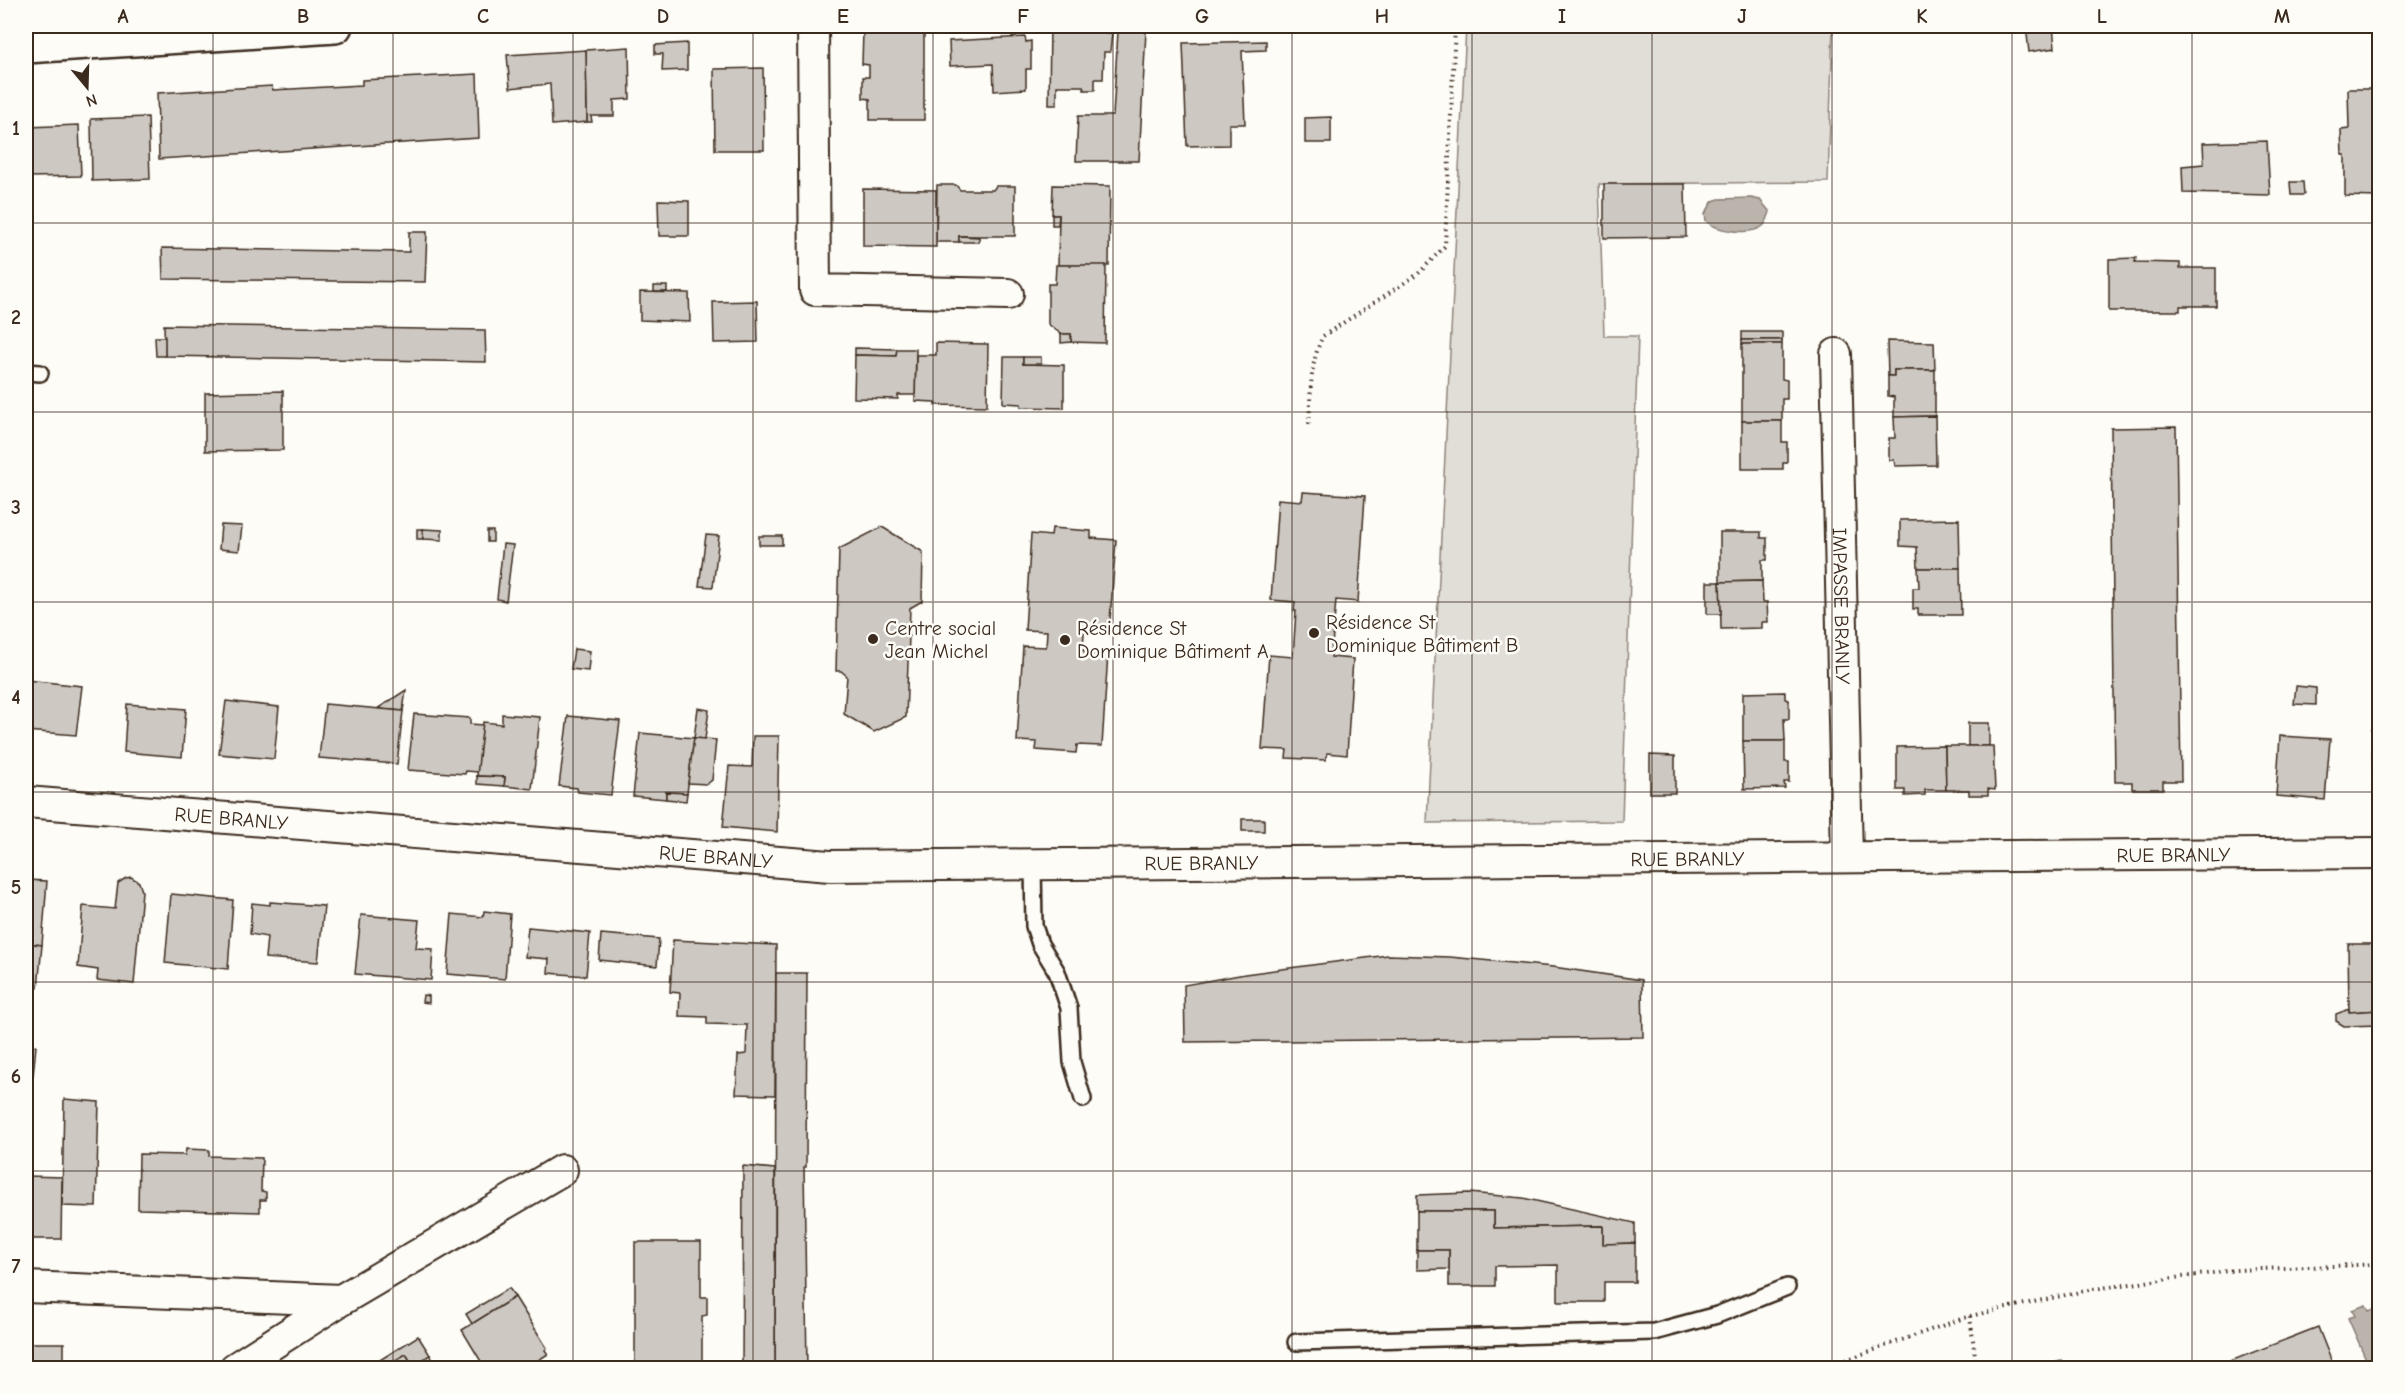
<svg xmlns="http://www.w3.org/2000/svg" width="2405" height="1394" font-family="'Comic Neue',sans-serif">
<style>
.green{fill:#e1ded7;stroke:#8e847a;stroke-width:1.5}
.water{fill:#bbb4ad;stroke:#887d74;stroke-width:1.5}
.building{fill:#cdc8c2;stroke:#3b2a1e;stroke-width:1.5}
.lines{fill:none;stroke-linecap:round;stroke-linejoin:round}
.lane-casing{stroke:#3b2a1e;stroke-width:20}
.street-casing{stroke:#3b2a1e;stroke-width:34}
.secondary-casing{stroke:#3b2a1e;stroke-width:38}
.path{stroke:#3b2a1e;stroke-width:4;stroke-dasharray:1.5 4.5;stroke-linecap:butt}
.lane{stroke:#fdfcf7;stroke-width:15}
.street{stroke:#fdfcf7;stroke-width:30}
.secondary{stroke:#fdfcf7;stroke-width:33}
.grid{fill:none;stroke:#3b2a1e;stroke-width:1.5;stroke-opacity:0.55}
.poi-dot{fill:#3b2a1e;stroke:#fdfcf7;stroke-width:2}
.labels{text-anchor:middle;stroke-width:5;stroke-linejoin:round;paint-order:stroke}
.street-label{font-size:20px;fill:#3b2a1e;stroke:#fdfcf7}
.poi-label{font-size:20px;fill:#3b2a1e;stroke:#fdfcf7;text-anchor:start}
.neatline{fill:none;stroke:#3b2a1e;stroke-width:2}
.grid-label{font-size:20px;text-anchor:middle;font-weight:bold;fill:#3b2a1e}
</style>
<rect width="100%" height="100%" fill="#fdfcf7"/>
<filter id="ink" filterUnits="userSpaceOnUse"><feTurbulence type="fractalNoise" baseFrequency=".0167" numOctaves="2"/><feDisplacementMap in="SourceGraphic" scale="12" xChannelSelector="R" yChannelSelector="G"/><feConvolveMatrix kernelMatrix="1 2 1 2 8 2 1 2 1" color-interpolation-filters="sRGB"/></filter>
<g filter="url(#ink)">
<polygon class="green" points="1466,26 1833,26 1828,182 1599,184 1604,336 1638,336 1622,821 1427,823"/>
<g class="water">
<path d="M1751,198L1760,200L1770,212C1768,217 1767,222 1763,226C1751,236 1716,231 1706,221L1705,214L1713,201L1719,199Z"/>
<polygon points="2366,1305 2369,1311 2377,1308 2379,1315 2379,1365 2370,1368 2348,1318 2355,1316 2352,1310"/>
</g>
<g class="building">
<polygon points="1050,26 1067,26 1067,31 1107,30 1106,33 1112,33 1110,52 1104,52 1103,79 1095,79 1095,90 1084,90 1083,86 1057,86 1057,105 1049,105"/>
<polygon points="1980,26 2053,26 2055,48 2029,52 2026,26 1981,32"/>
<polygon points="924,28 924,120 870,120 870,99 863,98 863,77 869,77 869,65 862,64 863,31"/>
<polygon points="1118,31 1146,31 1139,161 1076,161 1078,116 1113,116"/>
<polygon points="1025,37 1026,42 1031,41 1031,69 1026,69 1026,89 994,91 993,64 950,66 949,41"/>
<polygon points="1266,41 1266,50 1242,51 1245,124 1229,124 1229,145 1187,146 1183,43"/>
<polygon points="687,43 687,70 662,71 663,54 655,54 655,45"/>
<polygon points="629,47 630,99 614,100 614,116 591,116 592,122 587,122 586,50"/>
<polygon points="586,50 587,122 552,125 550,84 510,88 507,55"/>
<polygon points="763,68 764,150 715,150 714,69"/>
<polygon points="477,74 479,138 159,159 157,93 272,86 273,90 362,85 362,80"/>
<polygon points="2348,89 2374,89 2377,197 2345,196 2345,155 2342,155 2341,130 2349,129"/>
<polygon points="148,117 150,179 92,181 91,119"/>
<polygon points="1331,117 1331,143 1305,143 1305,118"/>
<polygon points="79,125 81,176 29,177 28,127"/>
<polygon points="2267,141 2270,195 2183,193 2182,166 2204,164 2203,143"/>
<polygon points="2290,182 2303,182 2304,195 2291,195"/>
<polygon points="1604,184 1685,184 1686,237 1604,238"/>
<polygon points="937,185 956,185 960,190 993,190 996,186 1015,186 1015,236 959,236 959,242 936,242"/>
<polygon points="1053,185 1110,186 1109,266 1058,265 1059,215 1052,215"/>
<polygon points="863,189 936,190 936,247 863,246"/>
<polygon points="658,200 689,201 689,236 659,236"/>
<polygon points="1052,215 1059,215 1058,225 1052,225"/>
<polygon points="409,232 427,232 425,282 163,279 162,248 409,252"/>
<polygon points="959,236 979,237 979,242 959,242"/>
<polygon points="2136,258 2135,262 2180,263 2180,268 2216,268 2216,306 2180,306 2180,311 2109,311 2109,259"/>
<polygon points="1056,265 1106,265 1105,343 1071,342 1071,334 1061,334 1048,324 1048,284 1055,284"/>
<rect x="654" y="286" width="13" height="6"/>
<polygon points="640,292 689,293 690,322 640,320"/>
<polygon points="757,301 758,342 714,343 713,302"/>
<polygon points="164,325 485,330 486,362 165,356"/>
<rect x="26" y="330" width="5" height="25"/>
<rect x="1742" y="332" width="40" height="8"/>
<polygon points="1061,334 1071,334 1071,342 1061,343"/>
<polygon points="155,337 165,337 165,356 156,356"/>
<rect x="1742" y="340" width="40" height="4"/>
<polygon points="1887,341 1934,342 1935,370 1894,370 1894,376 1888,376"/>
<polygon points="936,343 988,344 987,406 935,405 935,402 915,401 916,355 936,355"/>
<polygon points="1742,344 1782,344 1782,379 1787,380 1787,399 1782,399 1782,421 1742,421"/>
<polygon points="855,348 897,349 896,356 855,355"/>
<polygon points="897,349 916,349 915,395 898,395 898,399 854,398 855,355 896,356"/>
<polygon points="1004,357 1023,357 1023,364 1064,365 1064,408 1021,407 1021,404 1003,403"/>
<rect x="1023" y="357" width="18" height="7"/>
<polygon points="1894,370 1935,370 1935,416 1894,417 1894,397 1888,396 1888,376 1894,376"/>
<polygon points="283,391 283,450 205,451 205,393"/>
<polygon points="1935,416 1936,465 1895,466 1894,460 1889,460 1889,438 1895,438 1894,417"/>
<polygon points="1742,421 1782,421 1782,442 1787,442 1787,463 1783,463 1783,469 1742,469"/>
<polygon points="2176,427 2181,781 2163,781 2163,789 2132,789 2132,782 2115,782 2111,428"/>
<polygon points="1303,492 1365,496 1358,602 1336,600 1331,657 1353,659 1347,755 1327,753 1326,760 1286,758 1287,750 1262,749 1269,655 1293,657 1296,611 1294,611 1295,602 1271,600 1278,499 1302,501"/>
<polygon points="1959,519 1960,568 1918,568 1917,547 1900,546 1900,520"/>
<polygon points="221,525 242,526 239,551 219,549"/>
<polygon points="882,527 923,552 922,601 910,608 906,717 874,732 844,714 847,676 841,671 836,671 839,549"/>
<polygon points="1052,528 1091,531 1091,538 1116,540 1109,634 1084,632 1083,651 1108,653 1102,746 1077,745 1076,753 1036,750 1037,742 1017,741 1023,646 1046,647 1047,631 1025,630 1031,534 1051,536"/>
<rect x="417" y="529" width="6" height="10"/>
<polygon points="423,529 442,530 442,540 423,539"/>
<rect x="487" y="531" width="6" height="11"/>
<polygon points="1720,532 1761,532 1761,538 1767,538 1767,560 1762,560 1762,581 1720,582"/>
<polygon points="706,535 719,536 713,587 699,586"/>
<rect x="759" y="536" width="23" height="9"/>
<polygon points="503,544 513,545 506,601 497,599"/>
<polygon points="1918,568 1960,568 1961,615 1918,615 1918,609 1913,609 1913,588 1919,588"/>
<polygon points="1762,581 1763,602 1767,602 1768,622 1762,622 1762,628 1721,629 1720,582"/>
<polygon points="1707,582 1720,582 1721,614 1707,614"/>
<polygon points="574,649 590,651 588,671 571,669"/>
<polygon points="26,680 82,686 76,735 26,731"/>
<polygon points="2296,686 2316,688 2316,705 2294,704"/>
<polygon points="406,690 403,711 377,709"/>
<polygon points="1785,692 1785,699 1789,700 1789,719 1784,719 1785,741 1743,741 1743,693"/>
<polygon points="226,701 279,707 274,759 219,754"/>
<polygon points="127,704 186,709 182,757 124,752"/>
<polygon points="325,704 403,711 397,764 319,758"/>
<polygon points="698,708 709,710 705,739 694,738"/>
<polygon points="414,714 470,718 470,724 483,725 478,772 466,771 465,774 408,770"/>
<polygon points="502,714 540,717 532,789 504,786 505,777 477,776 483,722 502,724"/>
<polygon points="568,716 620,721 611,795 578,792 577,788 559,786"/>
<rect x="1968" y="723" width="21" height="23"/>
<polygon points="2372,728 2380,728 2380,785 2373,785"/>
<polygon points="640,733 694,738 687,793 666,792 666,799 633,796"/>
<polygon points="753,736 779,736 777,832 723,827 729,766 752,767"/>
<polygon points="2280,736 2330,739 2325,800 2276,796"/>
<polygon points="694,738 716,740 712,780 707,784 688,783"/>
<polygon points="1743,741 1785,741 1785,762 1789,762 1789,782 1784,782 1785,788 1744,789"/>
<polygon points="1945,746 1946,790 1925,790 1925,795 1905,796 1905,790 1897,790 1897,747"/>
<polygon points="1945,746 1993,746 1995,790 1988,789 1988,795 1969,795 1969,790 1946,790"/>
<polygon points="1650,755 1675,756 1675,793 1650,793"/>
<polygon points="477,776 505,777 504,786 477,784"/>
<polygon points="666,792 687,793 686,801 666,799"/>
<rect x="1242" y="819" width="22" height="12"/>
<polygon points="131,877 139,882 142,891 134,984 97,980 98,970 78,967 83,906 115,909 118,883 126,878"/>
<polygon points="26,880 47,881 42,945 26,943"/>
<polygon points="171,894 233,900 228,969 165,963"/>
<polygon points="270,902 324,906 318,962 265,958 267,937 250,934 252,903 270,905"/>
<polygon points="484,911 510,914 505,979 447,974 452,914 483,917"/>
<polygon points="361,915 419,920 416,948 433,949 431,980 355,974"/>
<polygon points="528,927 590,933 586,976 548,973 549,959 525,957"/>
<polygon points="601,934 659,939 657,966 599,960"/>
<polygon points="673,940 776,945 775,1095 736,1094 738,1055 746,1054 747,1025 707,1024 707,1017 679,1016 680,993 670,992"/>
<polygon points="26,943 42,945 38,988 26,986"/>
<polygon points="2348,944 2380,944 2380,1010 2349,1012"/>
<polygon points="1388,955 1450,957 1553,967 1642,980 1643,1037 1185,1042 1184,985 1245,974"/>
<polygon points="776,973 807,973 806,1167 804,1167 807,1368 775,1368"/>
<polygon points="423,995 429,996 429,1003 422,1002"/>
<polygon points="2349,1009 2349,1012 2380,1010 2380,1025 2344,1026 2336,1021 2336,1014"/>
<polygon points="26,1045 36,1046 33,1076 26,1075"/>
<polygon points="64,1099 99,1102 96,1207 62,1206"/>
<polygon points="186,1149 209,1150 209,1156 262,1158 261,1191 266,1192 266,1200 260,1200 260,1212 138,1209 139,1154 185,1155"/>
<polygon points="743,1166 775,1169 775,1368 742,1368"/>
<polygon points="26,1176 62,1177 61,1239 26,1239"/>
<polygon points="1469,1193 1523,1198 1635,1223 1635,1243 1603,1244 1603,1226 1494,1228 1494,1211 1417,1211 1417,1195"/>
<polygon points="1417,1211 1494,1211 1494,1228 1603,1226 1603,1244 1635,1243 1635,1282 1604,1282 1604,1302 1558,1302 1558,1265 1495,1266 1495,1286 1449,1286 1449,1250 1417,1250"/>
<polygon points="635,1242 701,1242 701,1297 707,1297 707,1315 702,1316 702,1368 635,1368"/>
<polygon points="1417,1250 1449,1250 1449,1269 1417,1270"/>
<polygon points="509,1288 515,1297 472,1324 466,1314"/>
<polygon points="515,1297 547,1348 545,1350 548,1354 526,1368 522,1363 513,1368 485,1368 462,1330"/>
<polygon points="2318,1327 2333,1365 2323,1368 2216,1368 2215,1367"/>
<polygon points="418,1336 430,1355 413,1366 406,1354 382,1368 367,1368"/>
<rect x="26" y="1343" width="38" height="25"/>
<polygon points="406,1354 413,1366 430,1355 438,1368 382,1368"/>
<polygon points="2062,1361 2064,1368 2035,1368"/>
</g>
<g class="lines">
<g class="lane-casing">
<g id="lane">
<polyline points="26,372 40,373"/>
<polyline points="1033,865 1034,926 1040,944 1057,972 1069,1008 1072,1062 1083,1099"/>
<polyline points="1296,1342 1654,1332 1717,1315 1787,1287"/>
</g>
</g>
<g class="street-casing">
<g id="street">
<polyline points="813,26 815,290 1008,294"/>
<path id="s1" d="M1836,354L1847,857"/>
<path id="s2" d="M26,802L830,866L2380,853"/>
<polyline points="26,1287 341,1300"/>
<polyline points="235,1368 341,1300 562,1170"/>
</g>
</g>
<g class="secondary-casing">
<polyline id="secondary" points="26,46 335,26"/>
</g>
<g class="path">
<path d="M1309,424C1311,394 1309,364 1323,336L1418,274L1445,246L1455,26"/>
<polyline points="1970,1316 1975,1356 1975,1368"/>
<polyline points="1823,1368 1970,1316 2093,1289 2235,1270 2380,1264"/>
</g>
<use href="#lane" class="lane"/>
<use href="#street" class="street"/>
<use href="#secondary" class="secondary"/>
</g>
</g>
<path class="grid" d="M213,26V1368M393,26V1368M573,26V1368M753,26V1368M933,26V1368M1113,26V1368M1292,26V1368M1472,26V1368M1652,26V1368M1832,26V1368M2012,26V1368M2192,26V1368M26,223H2380M26,412H2380M26,602H2380M26,792H2380M26,982H2380M26,1171H2380"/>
<g class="poi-dot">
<circle cx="1314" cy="633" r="6"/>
<circle cx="873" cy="639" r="6"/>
<circle cx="1065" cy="640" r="6"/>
</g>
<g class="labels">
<g class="street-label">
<text dy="7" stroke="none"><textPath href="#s1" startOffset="252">IMPASSE BRANLY</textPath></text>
<text dy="7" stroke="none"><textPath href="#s2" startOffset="206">RUE BRANLY</textPath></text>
<text dy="7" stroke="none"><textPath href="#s2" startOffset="2150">RUE BRANLY</textPath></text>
<text dy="7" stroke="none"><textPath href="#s2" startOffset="692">RUE BRANLY</textPath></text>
<text dy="7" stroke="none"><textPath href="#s2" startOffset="1664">RUE BRANLY</textPath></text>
<text dy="7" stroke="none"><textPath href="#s2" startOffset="1178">RUE BRANLY</textPath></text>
</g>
<g class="poi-label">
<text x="1326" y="629">Résidence St<tspan x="1326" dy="23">Dominique Bâtiment B</tspan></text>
<text x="885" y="635">Centre social<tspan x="885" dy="23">Jean Michel</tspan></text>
<text x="1077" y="635">Résidence St<tspan x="1077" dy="23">Dominique Bâtiment A</tspan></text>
</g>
</g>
<rect width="2405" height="1394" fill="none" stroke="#fdfcf7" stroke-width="66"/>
<g transform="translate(87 87) rotate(161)" stroke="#fdfcf7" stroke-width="4.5" paint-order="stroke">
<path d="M0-4.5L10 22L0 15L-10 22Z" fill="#3b2a1e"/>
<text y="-9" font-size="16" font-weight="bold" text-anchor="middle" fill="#3b2a1e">N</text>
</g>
<rect x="33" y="33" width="2339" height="1328" class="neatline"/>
<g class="grid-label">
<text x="123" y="23">A</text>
<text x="303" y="23">B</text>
<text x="483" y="23">C</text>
<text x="663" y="23">D</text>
<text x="843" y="23">E</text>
<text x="1023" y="23">F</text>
<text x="1202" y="23">G</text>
<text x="1382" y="23">H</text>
<text x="1562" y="23">I</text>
<text x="1742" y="23">J</text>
<text x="1922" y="23">K</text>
<text x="2102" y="23">L</text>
<text x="2282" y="23">M</text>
<text x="16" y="135">1</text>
<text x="16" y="324">2</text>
<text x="16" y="514">3</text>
<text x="16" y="704">4</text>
<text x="16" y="894">5</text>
<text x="16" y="1083">6</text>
<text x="16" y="1273">7</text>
</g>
</svg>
